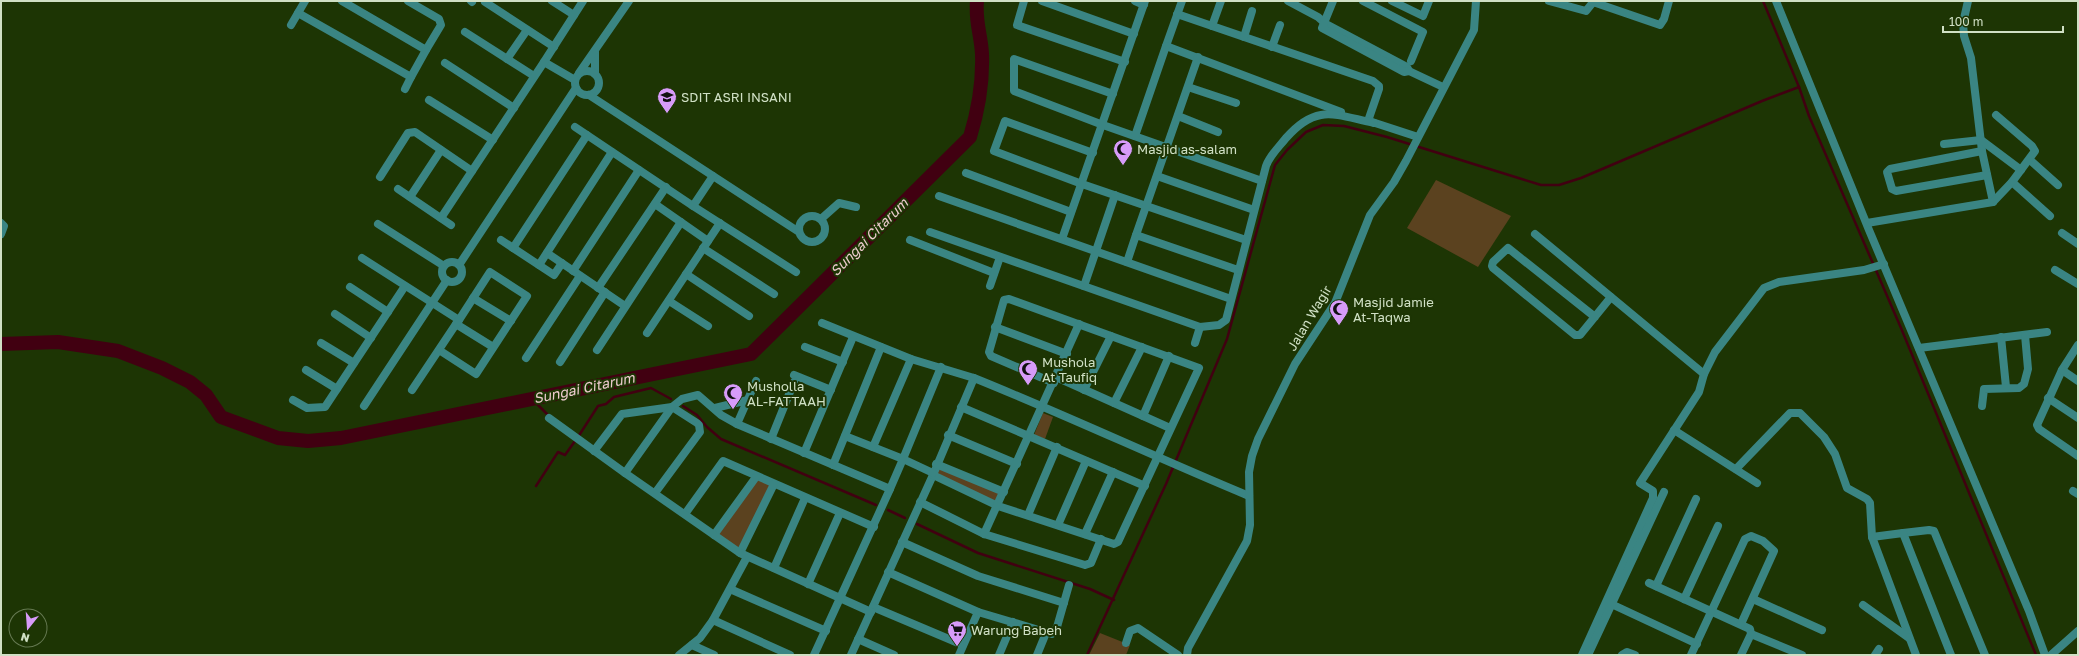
<svg xmlns="http://www.w3.org/2000/svg" width="2079" height="656" font-family="'Golos Text',sans-serif">
<style>
.green{fill:#5b421f}
.lines{fill:none;stroke-linecap:round;stroke-linejoin:round}
.stream{stroke:#410011;stroke-width:2.5}
.river{stroke:#410011;stroke-width:14}
.minor{stroke:#3a8583;stroke-width:8}
.tertiary{stroke:#3a8583;stroke-width:8}
.labels{text-anchor:middle;stroke-width:4;stroke-linejoin:round;paint-order:stroke}
.poi-label{font-size:13px;fill:#d0e0c5;stroke:#1d3504;text-anchor:start}
.street-label{font-size:13px;fill:#d0e0c5;stroke:#1d3504}
.water-label{font-size:14px;font-style:italic;fill:#eecccf;stroke:#1d3504}
</style>
<rect width="100%" height="100%" fill="#1d3504"/>
<g class="green">
<polygon points="1436,180 1511,216 1478,267 1407,228"/>
<polygon points="1043,413 1053,417 1045,439 1034,435"/>
<polygon points="936,464 1004,492 998,506 933,475"/>
<polygon points="756,477 774,484 740,553 714,535"/>
<polygon points="1100,633 1130,645 1126,655 1089,655"/>
</g>
<g class="lines">
<g class="stream">
<polyline points="1763,1 1799,87 1809,116 1901,328 2036,655"/>
<polyline points="532,399 550,417"/>
<polyline points="683,406 697,415 707,427 721,439 876,505"/>
<polyline points="578,437 598,406 606,404 614,397 651,388 671,399"/>
<polyline points="536,486 558,452 565,455 575,441"/>
<polyline points="888,510 905,518"/>
<polyline points="917,524 978,553 1090,589 1114,600"/>
<polyline points="1087,655 1166,484 1227,339 1275,165 1287,150 1306,132 1323,125 1344,126 1387,137 1541,185 1559,185 1581,178 1762,101 1799,87"/>
</g>
<path class="river" d="M1,344L58,342L118,351L162,368L190,382L206,395L221,417L278,438L308,441L341,438L751,354L970,137C978,111 983,81 982,54C981,34 975,22 977,1"/>
<g class="minor">
<polyline points="342,1 426,50 441,25 439,19 408,1"/>
<polyline points="471,1 472,2"/>
<polyline points="552,1 574,15"/>
<polyline points="1024,1 1017,25 1125,62"/>
<polyline points="1042,1 1134,34"/>
<polyline points="1135,1 1144,5"/>
<polyline points="1182,1 1166,46 1341,112"/>
<polyline points="1288,1 1318,17 1326,24 1407,67 1409,71 1443,87"/>
<polyline points="1333,1 1322,28 1404,72 1409,71"/>
<polyline points="1363,1 1423,32 1411,61"/>
<polyline points="1392,1 1423,16 1429,1"/>
<polyline points="1549,1 1586,11 1594,1"/>
<polyline points="1776,1 1869,230 2029,611 2045,655"/>
<polyline points="1968,1 1963,23 1964,36 1971,58 1982,151 1993,202"/>
<polyline points="485,2 554,47"/>
<polyline points="1593,2 1660,25 1664,19 1669,1"/>
<polyline points="298,13 411,77 426,50"/>
<polyline points="1177,14 1373,81 1379,86 1379,89 1368,121"/>
<polyline points="291,25 305,1"/>
<polyline points="1212,26 1221,1"/>
<polyline points="465,32 534,76"/>
<polyline points="1244,37 1252,11"/>
<polyline points="1272,47 1280,25"/>
<polyline points="595,52 595,74"/>
<polyline points="507,59 527,30"/>
<polyline points="445,63 514,108"/>
<circle cx="587" cy="83" r="12"/>
<polyline points="579,73 629,1"/>
<polyline points="575,80 544,62 583,1"/>
<polyline points="1188,87 1236,103"/>
<polyline points="405,89 411,77"/>
<polyline points="1113,94 1014,59 1014,91 1103,125 1262,181"/>
<polyline points="589,95 799,232"/>
<polyline points="429,100 493,140"/>
<polyline points="1178,116 1218,132"/>
<polyline points="1369,121 1418,137"/>
<polyline points="575,127 693,206"/>
<polyline points="1135,136 1166,46"/>
<polyline points="1944,144 1981,140 2021,170"/>
<polyline points="1982,151 1890,169 1887,172 1892,189 1896,191 1987,175"/>
<polyline points="1093,153 1005,121 994,151 1082,184 1246,240"/>
<polyline points="2030,160 2058,185"/>
<polyline points="966,173 1071,212"/>
<polyline points="713,176 693,206 796,272"/>
<polyline points="1157,176 1254,210"/>
<polyline points="380,177 408,133 415,132 472,171"/>
<polyline points="2012,182 2050,216"/>
<polyline points="398,189 451,225"/>
<polyline points="939,196 1231,299"/>
<polyline points="410,197 441,150"/>
<polyline points="655,204 708,241"/>
<circle cx="812" cy="229" r="13"/>
<polyline points="441,218 544,62"/>
<polyline points="821,219 839,203 856,207"/>
<polyline points="1,223 4,226 1,234"/>
<polyline points="1867,223 1993,202 2012,182 2035,151 2032,146 1996,115"/>
<polyline points="378,224 444,266"/>
<path d="M930,232L1200,327L1219,325L1226,320L1266,166C1270,155 1279,147 1286,138C1317,103 1335,115 1374,123"/>
<polyline points="2062,233 2078,244"/>
<polyline points="1535,234 1704,374"/>
<polyline points="1136,235 1198,57"/>
<polyline points="1062,239 1145,1"/>
<polyline points="501,240 554,275 562,263"/>
<polyline points="910,240 994,273"/>
<polyline points="513,248 587,135"/>
<polyline points="703,248 774,294"/>
<polyline points="547,253 625,306"/>
<polyline points="362,258 459,320"/>
<polyline points="1127,262 1136,235 1238,270"/>
<circle cx="452" cy="272" r="10"/>
<polyline points="459,265 576,88"/>
<polyline points="539,265 612,152"/>
<polyline points="2055,270 2078,284"/>
<polyline points="573,271 639,170"/>
<polyline points="686,274 749,316"/>
<polyline points="990,286 1000,257"/>
<polyline points="1084,286 1115,195"/>
<polyline points="350,287 388,312"/>
<polyline points="598,288 666,187"/>
<polyline points="473,298 511,321"/>
<polyline points="669,301 708,326"/>
<polyline points="335,314 371,338"/>
<polyline points="1595,317 1508,248 1493,262 1492,266 1493,268 1575,335 1580,335 1611,297"/>
<polyline points="822,323 911,359 974,378 933,475 851,655"/>
<polyline points="456,324 493,347"/>
<polyline points="995,327 1067,354"/>
<polyline points="647,333 720,223"/>
<polyline points="2001,337 2006,387"/>
<polyline points="321,343 354,363"/>
<polyline points="1195,343 1200,327"/>
<polyline points="2078,345 2062,370 2037,425 2039,429 2078,456"/>
<polyline points="805,347 843,362"/>
<polyline points="1919,348 2047,332"/>
<polyline points="597,350 681,222"/>
<polyline points="526,358 580,276"/>
<polyline points="560,362 605,292"/>
<polyline points="306,370 337,389"/>
<polyline points="2062,370 2078,381"/>
<polyline points="794,375 831,390"/>
<polyline points="1056,377 1170,428"/>
<path d="M974,378C1066,415 1157,458 1249,496"/>
<polyline points="412,390 456,324 459,320 490,272 527,296 476,374 439,350"/>
<polyline points="1084,390 1111,336"/>
<polyline points="2048,398 2078,418"/>
<polyline points="293,400 307,408 325,407 405,286"/>
<polyline points="1114,403 1142,347"/>
<polyline points="364,406 447,280"/>
<polyline points="1982,406 1984,389 2019,388 2024,384 2028,369 2025,335"/>
<polyline points="961,407 1145,486"/>
<polyline points="715,408 748,400"/>
<polyline points="1143,416 1169,356"/>
<polyline points="549,418 625,473"/>
<polyline points="737,424 756,381"/>
<polyline points="1674,430 1757,483"/>
<polyline points="948,435 1017,464"/>
<polyline points="845,436 903,459 941,367"/>
<polyline points="771,439 794,382"/>
<polyline points="873,447 911,359"/>
<polyline points="594,451 622,414 672,407 697,423 699,425 700,432 655,493"/>
<polyline points="804,453 853,337"/>
<polyline points="936,464 1004,492"/>
<polyline points="833,465 881,347"/>
<polyline points="1736,469 1790,413 1800,413 1824,437 1835,454 1847,488 1867,499 1870,503 1872,537 1916,655"/>
<polyline points="933,475 998,506 1114,544 1118,542 1199,368 1009,299 1004,300 989,352 991,356 1054,383"/>
<polyline points="2073,491 2078,494"/>
<polyline points="920,502 984,534 1085,565 1091,563 1101,539"/>
<polyline points="685,514 723,461 874,527"/>
<polyline points="1028,515 1057,447"/>
<polyline points="1058,525 1086,461"/>
<polyline points="1903,533 1929,530 1934,531 1985,655"/>
<polyline points="984,534 1079,324"/>
<polyline points="1085,534 1113,472"/>
<polyline points="714,535 756,477"/>
<polyline points="1872,537 1903,533 1951,655"/>
<polyline points="902,542 978,576 1064,603"/>
<polyline points="740,553 774,484"/>
<polyline points="747,557 713,620 790,655"/>
<polyline points="774,568 805,498"/>
<polyline points="888,572 978,612 959,655"/>
<polyline points="1649,583 1750,629 1751,634 1741,655"/>
<polyline points="808,584 840,513"/>
<polyline points="1656,586 1696,499"/>
<polyline points="730,589 826,631"/>
<polyline points="1684,599 1718,526"/>
<polyline points="1753,599 1822,630"/>
<polyline points="1607,602 1697,644"/>
<polyline points="1863,605 1909,638"/>
<polyline points="873,607 963,645"/>
<polyline points="871,612 740,553 625,473 672,407 682,399 698,395 721,415 737,424 890,489 903,459 933,473"/>
<polyline points="978,612 1052,634 1057,627 1069,585"/>
<polyline points="1751,634 1802,655"/>
<polyline points="858,639 894,655"/>
<polyline points="1126,643 1130,631 1138,628 1178,655"/>
<polyline points="692,645 714,655"/>
<polyline points="679,655 700,638 713,620"/>
<polyline points="814,655 890,489"/>
<polyline points="999,655 1013,622"/>
<polyline points="1037,655 1046,633"/>
<polyline points="1582,655 1653,498 1653,491 1640,483 1699,392 1704,374 1715,352 1764,288 1779,282 1864,270 1884,264"/>
<polyline points="1588,655 1664,492"/>
<polyline points="1622,655 1627,652 1635,655"/>
<polyline points="1691,655 1745,539 1751,536 1763,541 1774,551 1741,624"/>
<polyline points="1875,655 1879,649"/>
<polyline points="2051,655 2078,631"/>
</g>
<polyline class="tertiary" points="1187,655 1188,648 1247,541 1250,525 1249,472 1252,456 1258,439 1295,364 1335,303 1370,215 1394,182 1406,161 1474,30 1476,1"/>
</g>
<defs>
<g id="school-pin" transform="scale(1)"><path d="M0 17L-7.5 6A9.5 9.5 0 1 1 7.5 6Z" fill="#d79bf9" stroke="#1d3504"/><path d="M0-5L7-2L0 1L-7-2ZM-4 1L0 2.5L4 1V4Q0 6-4 4Z" fill="#111"/></g>
<g id="mosque-pin" transform="scale(1)"><path d="M0 17L-7.5 6A9.5 9.5 0 1 1 7.5 6Z" fill="#d79bf9" stroke="#1d3504"/><path d="M3.5-4.9A6 6 0 1 0 3.5 4.9A5 5 0 1 1 3.5-4.9Z" fill="#111"/></g>
<g id="supermarket-pin" transform="scale(1)"><path d="M0 17L-7.5 6A9.5 9.5 0 1 1 7.5 6Z" fill="#d79bf9" stroke="#1d3504"/><path d="M-6-5.5h2.5l.6 2H6L4.5 2H-2.5L-4.4-4H-6ZM-1.5 3.2a1.3 1.3 0 1 0 .1 0ZM3 3.2a1.3 1.3 0 1 0 .1 0Z" fill="#111"/></g>
</defs>
<g fill-rule="evenodd">
<use href="#school-pin" x="667" y="97"/>
<use href="#mosque-pin" x="1123" y="149"/>
<use href="#mosque-pin" x="1339" y="309"/>
<use href="#mosque-pin" x="1028" y="369"/>
<use href="#mosque-pin" x="733" y="393"/>
<use href="#supermarket-pin" x="957" y="630"/>
</g>
<g class="labels">
<g class="poi-label">
<text x="681" y="102">SDIT ASRI INSANI</text>
<text x="1137" y="154">Masjid as-salam</text>
<text x="1353" y="307">Masjid Jamie<tspan x="1353" dy="15">At-Taqwa</tspan></text>
<text x="1042" y="367">Mushola<tspan x="1042" dy="15">At Taufiq</tspan></text>
<text x="747" y="391">Musholla<tspan x="747" dy="15">AL-FATTAAH</tspan></text>
<text x="971" y="635">Warung Babeh</text>
</g>
<g class="street-label">
<text transform="translate(1309 318) rotate(-59)" y="5">Jalan Wagir</text>
</g>
<g class="water-label">
<text transform="translate(869 237) rotate(-45)" y="5">Sungai Citarum</text>
<text transform="translate(584 388) rotate(-12)" y="5">Sungai Citarum</text>
</g>
</g>
<rect width="2079" height="656" fill="none" stroke="#d0e0c5" stroke-width="4"/>
<g transform="translate(28 628) rotate(197)"><circle r="19" fill="#1d3504" stroke="#657951"/>
<path d="M0-3L7 15L0 10L-7 15Z" fill="#d79bf9"/>
<text y="-6" font-size="11" font-weight="bold" text-anchor="middle" fill="#d0e0c5">N</text>
</g>
<path d="M1943 26v6h120v-6" fill="none" stroke="#d0e0c5" stroke-width="2"/>
<text x="1949" y="26" font-size="12" fill="#d0e0c5" stroke="#1d3504" stroke-width="3" paint-order="stroke">100 m</text>
</svg>
